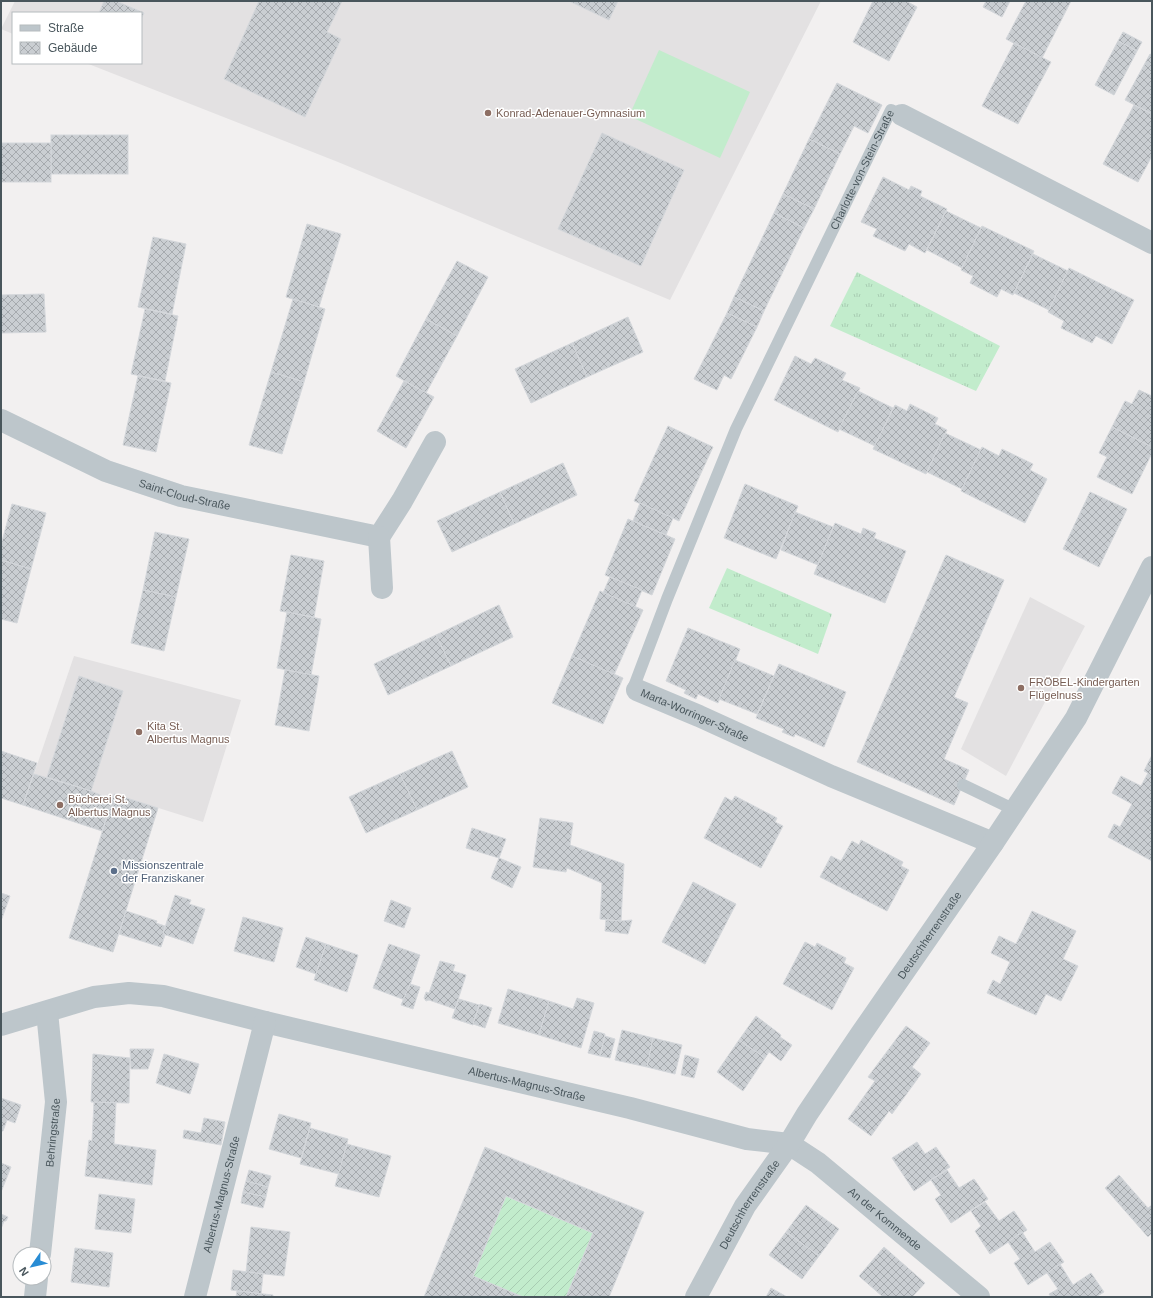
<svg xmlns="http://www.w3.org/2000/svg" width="1153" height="1298" font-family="Helvetica,sans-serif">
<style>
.education{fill:#e3e1e2}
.grass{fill:url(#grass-tufts)}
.garden{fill:url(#garden-furrows)}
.pitch{fill:#c2eccc}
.building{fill:url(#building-cross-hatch);stroke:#d4d7db}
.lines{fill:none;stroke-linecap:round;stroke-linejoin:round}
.service{stroke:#bdc6cb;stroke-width:12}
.minor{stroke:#bdc6cb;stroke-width:22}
.tertiary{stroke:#bdc6cb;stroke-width:22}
.education-dot{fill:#8d6e63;stroke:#fff;stroke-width:1.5}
.service-dot{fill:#5c6f8a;stroke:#fff;stroke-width:1.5}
.labels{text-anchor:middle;stroke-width:3;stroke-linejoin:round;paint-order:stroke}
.education-label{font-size:11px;fill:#785e54;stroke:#fff;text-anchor:start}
.street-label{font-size:11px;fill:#49565c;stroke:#fff}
.service-label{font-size:11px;fill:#4e5e75;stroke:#fff;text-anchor:start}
</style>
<defs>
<pattern id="grass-tufts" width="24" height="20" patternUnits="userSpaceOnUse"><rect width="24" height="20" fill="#c2eccc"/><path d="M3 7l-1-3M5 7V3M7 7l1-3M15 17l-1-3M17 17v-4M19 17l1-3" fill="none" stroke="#a8ccb2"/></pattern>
<pattern id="garden-furrows" width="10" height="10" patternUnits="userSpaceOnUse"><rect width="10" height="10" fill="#c2eccc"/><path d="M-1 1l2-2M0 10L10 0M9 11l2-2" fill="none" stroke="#a8ccb2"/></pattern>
<pattern id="building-cross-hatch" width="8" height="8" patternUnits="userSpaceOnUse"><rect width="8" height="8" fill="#caced2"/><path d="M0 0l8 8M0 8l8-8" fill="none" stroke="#a6aaae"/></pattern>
</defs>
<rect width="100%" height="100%" fill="#f2f0f0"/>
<g class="education">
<polygon points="15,1 821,1 670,300 338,162 86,63 141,63 141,13 13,13 13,34 1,29"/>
<polygon points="1030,597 1085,626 1006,776 961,749"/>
<polygon points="74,656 241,700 203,822 114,794 112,800 91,791 34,774"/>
</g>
<g class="grass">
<polygon points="857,272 1000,346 976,391 830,326"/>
<polygon points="727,568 832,614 818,654 709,608"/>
</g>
<polygon class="garden" points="506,1196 593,1233 566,1297 523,1297 473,1276"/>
<polygon class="pitch" points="659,50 750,92 720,158 629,116"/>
<g class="building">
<polygon points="104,1 116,1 144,13 141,19 141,13 99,13"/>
<polygon points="259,1 342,1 327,32 341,39 305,117 224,79"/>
<polygon points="569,1 618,1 609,20"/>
<polygon points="873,1 906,1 917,7 889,61 853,42"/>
<polygon points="986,1 1010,1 1002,17 983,7"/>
<polygon points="1026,1 1071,1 1042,58 1006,39"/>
<polygon points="1123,32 1142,42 1137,51 1118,41"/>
<polygon points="1118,41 1137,51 1114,95 1095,85"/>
<polygon points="1014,43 1051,62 1018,124 982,106"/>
<polygon points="1150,54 1152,55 1152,114 1125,100"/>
<polygon points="837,83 882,105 868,133 854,126 840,154 809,139"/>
<polygon points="1134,105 1152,114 1152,156 1138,182 1103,164"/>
<polygon points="602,133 684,170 641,266 558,229"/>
<rect x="51" y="135" width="77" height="39"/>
<polygon points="809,139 840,154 814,209 783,194"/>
<rect x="1" y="143" width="50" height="39"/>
<polygon points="883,177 909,190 911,186 922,191 920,196 947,209 925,253 909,244 905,251 873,236 877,229 861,222"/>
<polygon points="783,194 814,209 804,228 774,213"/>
<polygon points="946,211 981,228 962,268 927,250"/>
<polygon points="774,213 804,228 764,311 734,297"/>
<polygon points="307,224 341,234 319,307 286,297"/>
<polygon points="982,226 1034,251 1013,295 1001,289 997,297 970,283 973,276 961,270"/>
<polygon points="153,237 186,244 172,314 138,307"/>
<polygon points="1033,254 1068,271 1049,310 1014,293"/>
<polygon points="457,261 488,277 457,336 426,319"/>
<polygon points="1069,268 1134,300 1112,344 1096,336 1092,343 1061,328 1064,321 1048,312"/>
<polygon points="44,294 46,332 1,333 1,295"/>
<polygon points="734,297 764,311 757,327 727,313"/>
<polygon points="293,299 325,309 304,382 271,372"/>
<polygon points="145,309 178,316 165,381 131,374"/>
<polygon points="727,313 757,327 731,379 724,375 717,390 694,379"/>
<polygon points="628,317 643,352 587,377 572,343"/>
<polygon points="426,319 457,336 426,393 396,376"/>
<polygon points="572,343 587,377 531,403 515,369"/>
<polygon points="795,356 811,364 815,358 846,373 842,380 860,388 838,432 774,400"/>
<polygon points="271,372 304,382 282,454 249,445"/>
<polygon points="138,376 171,383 156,452 123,445"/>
<polygon points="404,381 434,397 406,448 377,431"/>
<polygon points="1139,390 1152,396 1152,447 1112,427 1125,401 1132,404"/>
<polygon points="858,391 893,408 875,446 839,429"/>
<polygon points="910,404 938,418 935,424 947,430 926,474 873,449 895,405 907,411"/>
<polygon points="668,426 713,447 679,521 634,501"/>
<polygon points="1112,427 1152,447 1152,453 1132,494 1097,477 1107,457 1099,453"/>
<polygon points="945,433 981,450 962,489 927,472"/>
<polygon points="982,447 999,456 1002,449 1033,464 1030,470 1047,479 1025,523 961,491"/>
<polygon points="563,463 577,495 514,524 500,492"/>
<polygon points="745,484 798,506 776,559 724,538"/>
<polygon points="500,492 514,524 452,552 437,521"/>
<polygon points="1090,492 1127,509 1099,567 1063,549"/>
<polygon points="640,503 673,518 666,535 633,521"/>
<polygon points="12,504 46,513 31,569 1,560 1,545"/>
<polygon points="795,512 833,527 818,565 781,550"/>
<polygon points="628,519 675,539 652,595 605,575"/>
<polygon points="835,523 861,534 863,528 876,533 874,538 906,551 885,603 814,574"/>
<polygon points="155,532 189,539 176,597 143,590"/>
<polygon points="291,555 324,561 314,617 280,611"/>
<polygon points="946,555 1004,580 954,697 968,703 944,759 969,770 954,805 857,762"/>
<polygon points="1,560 31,569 17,623 1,619"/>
<polygon points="610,577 642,590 635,607 603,593"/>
<polygon points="143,590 176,597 164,651 131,643"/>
<polygon points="600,591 643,610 614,675 572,656"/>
<polygon points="499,605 513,637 451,666 436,635"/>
<polygon points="287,612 321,619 311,675 277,668"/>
<polygon points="688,628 740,649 718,703 698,694 696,699 684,693 686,690 666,681"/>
<polygon points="436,635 451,666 388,695 374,664"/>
<polygon points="572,656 623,678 603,724 552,703"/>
<polygon points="735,660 774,676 757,714 719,699"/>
<polygon points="779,664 846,692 824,747 795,734 794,737 782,732 784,729 756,718"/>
<polygon points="285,670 319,676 309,731 275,725"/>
<polygon points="79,676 123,691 91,791 47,777"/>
<polygon points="1,751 37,763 23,805 1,798"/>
<polygon points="452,751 468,787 417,810 400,774"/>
<polygon points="1152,755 1152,861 1108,837 1114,824 1120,827 1132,804 1112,793 1121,776 1141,786 1148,773 1144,771"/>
<polygon points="34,774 91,791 112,800 102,831 23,805"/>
<polygon points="400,774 417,810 366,833 349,797"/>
<polygon points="114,794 158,808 113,952 69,938"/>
<polygon points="735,796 777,818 775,822 783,826 761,868 704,838 725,797 732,801"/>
<polygon points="540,818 573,823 570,845 624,864 621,921 600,919 602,883 567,868 566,872 533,867"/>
<polygon points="472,828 506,839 499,858 466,848"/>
<polygon points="861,840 903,862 901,866 909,870 887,911 820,877 831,856 841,861 852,841 859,845"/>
<polygon points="499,858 521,867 512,888 491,878"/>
<polygon points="693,882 736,904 705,964 662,942"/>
<polygon points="1,893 10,896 1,921"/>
<polygon points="175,895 191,900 189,904 205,909 193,944 163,934"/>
<polygon points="391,900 411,908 404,928 384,921"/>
<polygon points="126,911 157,921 156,923 165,926 163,934 165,935 161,947 119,934"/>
<polygon points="1032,911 1076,931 1063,959 1078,966 1061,1001 1046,994 1036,1015 987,993 993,980 1000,984 1010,962 991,953 999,936 1016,944"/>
<polygon points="243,917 283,928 274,962 234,951"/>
<polygon points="606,920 621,921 632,920 628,934 605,931"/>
<polygon points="306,937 326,944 316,974 296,967"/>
<polygon points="805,942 815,947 817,943 846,958 844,963 854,968 832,1010 783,984"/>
<polygon points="326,944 358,955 347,992 314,980"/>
<polygon points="389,944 420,955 405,1000 373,988"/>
<polygon points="440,961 455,965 453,971 466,975 455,1009 429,1000 426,1001 424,998 426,992 429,993"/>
<polygon points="410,984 420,987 413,1009 401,1005"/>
<polygon points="508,989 549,1001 539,1035 498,1023"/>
<polygon points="577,998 594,1003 581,1048 539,1035 549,1001 573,1009"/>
<polygon points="459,999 479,1005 473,1025 452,1018"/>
<polygon points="480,1004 492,1008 485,1028 473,1024"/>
<polygon points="756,1016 781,1035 780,1037 792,1045 781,1061 769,1052 765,1058 739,1040"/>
<polygon points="906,1026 930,1043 912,1067 921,1074 892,1114 889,1111 871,1136 848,1119 875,1081 868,1077"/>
<polygon points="622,1030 653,1038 647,1067 615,1060"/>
<polygon points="594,1031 605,1034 600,1056 588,1053"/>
<polygon points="605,1036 615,1039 610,1058 600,1056"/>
<polygon points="653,1038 682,1045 675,1074 647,1067"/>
<polygon points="739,1040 765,1058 743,1091 717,1072"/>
<polygon points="130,1049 154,1049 148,1069 131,1069"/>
<polygon points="93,1054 130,1058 129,1103 91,1102"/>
<polygon points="164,1054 199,1064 190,1094 156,1083"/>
<polygon points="685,1055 699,1059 694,1078 681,1075"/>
<polygon points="1,1098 21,1105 15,1123 7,1120 3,1131 1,1131"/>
<polygon points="94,1102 116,1103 114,1144 156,1150 152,1185 85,1176 89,1140 92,1141"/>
<polygon points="279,1114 311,1123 301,1158 269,1149"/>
<polygon points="204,1118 225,1122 221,1145 183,1138 184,1130 201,1133"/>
<polygon points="310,1128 348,1139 339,1174 300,1164"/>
<polygon points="917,1142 925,1154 936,1147 950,1167 914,1191 892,1158"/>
<polygon points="347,1144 391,1156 379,1197 335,1186"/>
<polygon points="485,1147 644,1212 609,1297 566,1297 593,1233 506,1196 473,1276 523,1297 424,1297"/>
<polygon points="1,1163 11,1167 1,1192"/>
<polygon points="249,1170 271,1176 268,1187 246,1181"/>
<polygon points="947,1170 959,1188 974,1179 988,1199 951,1223 935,1199 941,1195 931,1180"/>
<polygon points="1119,1175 1148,1208 1152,1205 1152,1233 1148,1237 1105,1188"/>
<polygon points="246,1181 268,1187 266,1197 243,1192"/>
<polygon points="243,1192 266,1197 263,1208 241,1203"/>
<polygon points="99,1194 135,1199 131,1233 95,1229"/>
<polygon points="985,1202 999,1221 1014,1211 1027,1230 990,1254 975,1231 981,1226 971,1211"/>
<polygon points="806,1205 839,1229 819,1256 786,1232"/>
<polygon points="1,1214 8,1217 6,1221 4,1221 1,1229"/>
<polygon points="251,1227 290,1232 284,1276 246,1272"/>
<polygon points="786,1232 819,1256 802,1279 769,1255"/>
<polygon points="1022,1232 1035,1252 1050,1242 1064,1262 1028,1285 1014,1263 1020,1259 1008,1242"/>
<polygon points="884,1247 925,1283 912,1297 883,1297 859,1276"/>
<polygon points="75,1248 113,1253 109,1287 71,1282"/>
<polygon points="1060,1264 1073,1285 1091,1273 1104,1292 1096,1297 1051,1297 1049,1294 1058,1289 1047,1273"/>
<polygon points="233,1270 263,1274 261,1294 231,1290"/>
<polygon points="771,1288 787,1297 766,1297"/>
<polygon points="237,1291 273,1295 273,1297 236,1297"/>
</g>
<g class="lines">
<g class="service">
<path id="s1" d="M637,690L633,689L667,599L736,429L891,110L902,115"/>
<polyline points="963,785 1015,810"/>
</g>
<g class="minor">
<polyline points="902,115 1152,243"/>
<path id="s2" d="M1,420L106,471L181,496L379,537L402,501L435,442"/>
<polyline points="379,537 382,588"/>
<path id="s3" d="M637,690L699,716L831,776L993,843"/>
<path id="s4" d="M1,1025L94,997L129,993L163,996L265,1022L630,1108L747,1139L789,1144L818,1163L979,1297"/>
<path id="s5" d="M40,1254L56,1102L47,1012"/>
<polyline points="35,1297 37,1278"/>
<path id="s6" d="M195,1297L265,1022"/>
</g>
<path class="tertiary" id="s7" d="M696,1297L745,1206L789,1144L807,1114L861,1034L993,843L1076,718L1152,567"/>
</g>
<g class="education-dot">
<circle cx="488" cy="113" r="4"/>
<circle cx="1021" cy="688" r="4"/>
<circle cx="139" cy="732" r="4"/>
<circle cx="60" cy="805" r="4"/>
</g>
<circle class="service-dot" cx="114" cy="871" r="4"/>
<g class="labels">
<g class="education-label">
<text x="496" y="117">Konrad-Adenauer-Gymnasium</text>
<text x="1029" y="686">FRÖBEL-Kindergarten<tspan x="1029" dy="13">Flügelnuss</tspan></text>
<text x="147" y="730">Kita St.<tspan x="147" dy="13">Albertus Magnus</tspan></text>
<text x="68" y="803">Bücherei St.<tspan x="68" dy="13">Albertus Magnus</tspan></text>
</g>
<g class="street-label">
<text dy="4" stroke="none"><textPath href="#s1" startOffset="572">Charlotte-von-Stein-Straße</textPath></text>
<text dy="4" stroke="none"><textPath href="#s2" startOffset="199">Saint-Cloud-Straße</textPath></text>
<text dy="4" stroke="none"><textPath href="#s3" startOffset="63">Marta-Worringer-Straße</textPath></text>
<text dy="4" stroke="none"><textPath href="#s7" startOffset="431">Deutschherrenstraße</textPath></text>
<text dy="4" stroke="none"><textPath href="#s4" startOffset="541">Albertus-Magnus-Straße</textPath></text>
<text dy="4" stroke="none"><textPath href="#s5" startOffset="122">Behringstraße</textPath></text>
<text dy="4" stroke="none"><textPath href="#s6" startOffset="106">Albertus-Magnus-Straße</textPath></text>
<text dy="4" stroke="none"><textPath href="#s7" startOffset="107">Deutschherrenstraße</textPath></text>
<text dy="4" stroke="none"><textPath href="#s4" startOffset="932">An der Kommende</textPath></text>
</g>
<g class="service-label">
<text x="122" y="869">Missionszentrale<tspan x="122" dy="13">der Franziskaner</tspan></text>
</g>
</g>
<rect width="1153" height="1298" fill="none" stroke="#49565c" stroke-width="4"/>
<rect x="12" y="12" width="130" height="52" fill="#ffffff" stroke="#b6bbbe"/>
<rect x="20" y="25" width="20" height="6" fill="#bdc6cb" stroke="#b6bbbe"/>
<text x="48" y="32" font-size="12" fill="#49565c">Straße</text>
<rect x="20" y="42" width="20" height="12" fill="url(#building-cross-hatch)" stroke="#b6bbbe"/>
<text x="48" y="52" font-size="12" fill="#49565c">Gebäude</text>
<g transform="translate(32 1266) rotate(236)"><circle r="19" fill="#ffffff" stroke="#b6bbbe"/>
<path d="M0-3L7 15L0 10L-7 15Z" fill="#288cd4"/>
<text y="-6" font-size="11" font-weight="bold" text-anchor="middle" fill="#49565c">N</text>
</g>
</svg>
